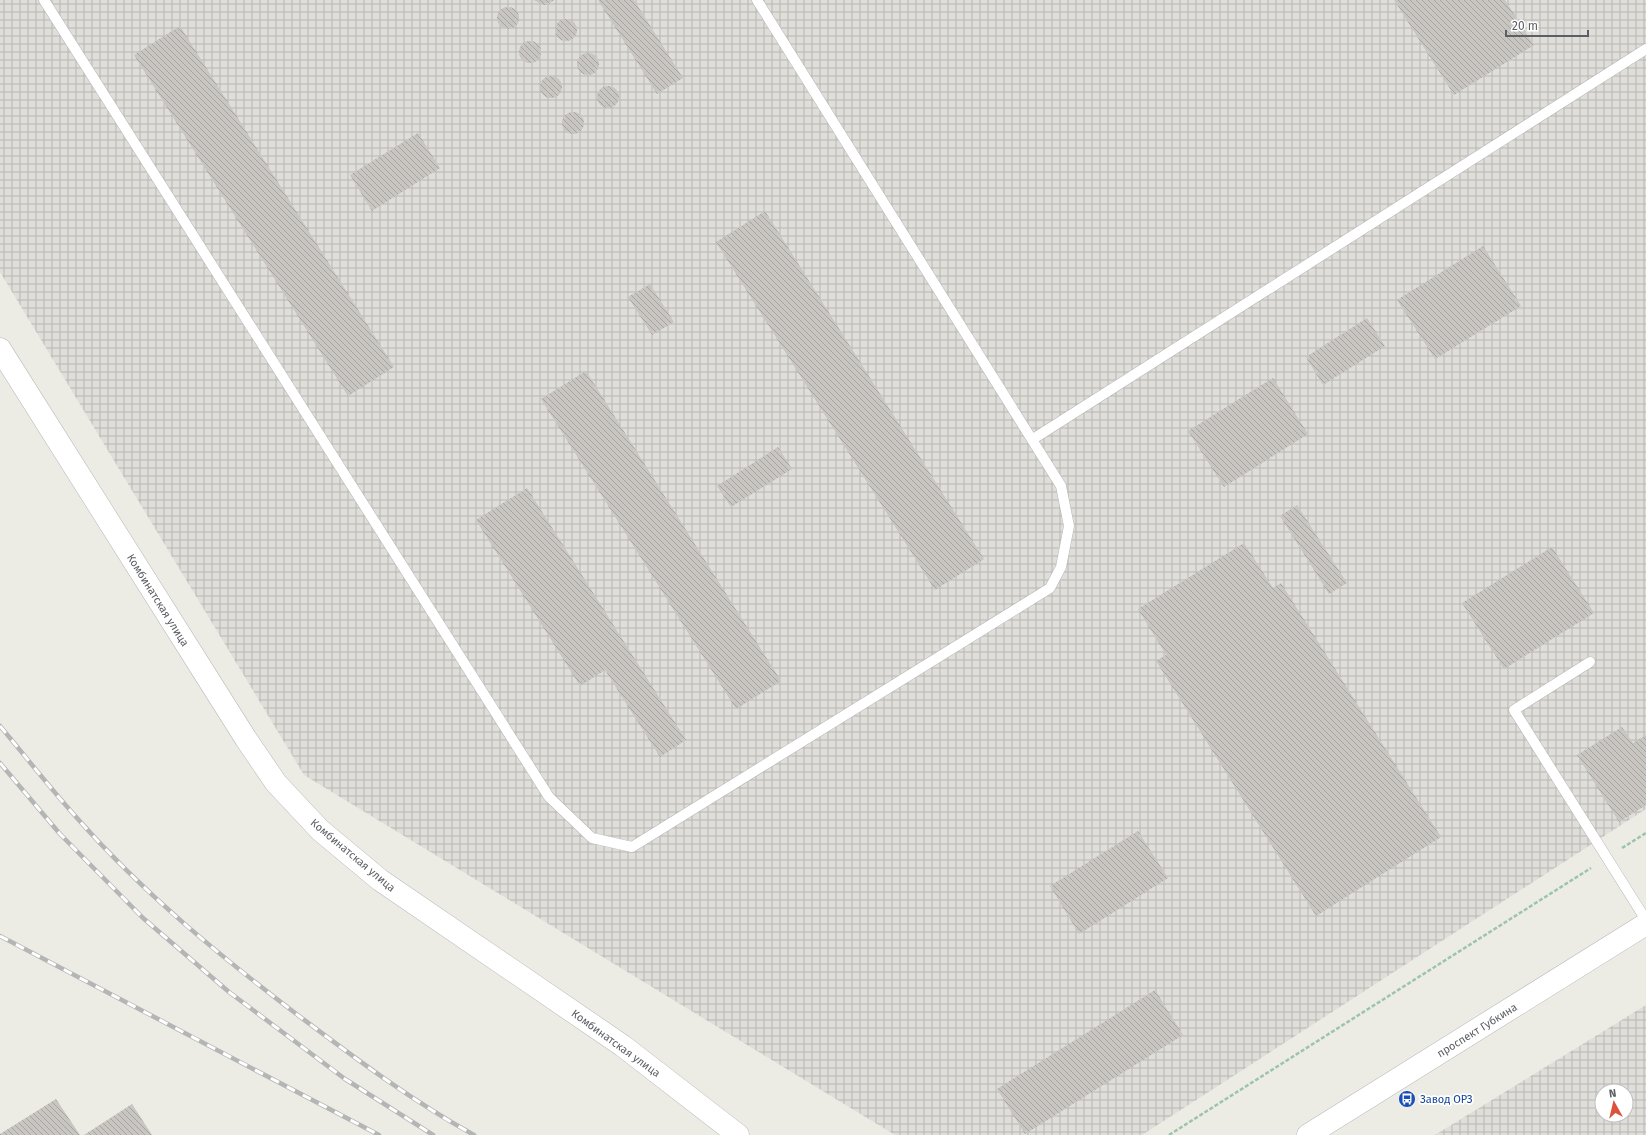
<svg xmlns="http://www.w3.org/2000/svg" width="1646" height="1135" font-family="'Fira Sans',sans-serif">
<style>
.industrial{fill:url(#industrial-grid);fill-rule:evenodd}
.building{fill:url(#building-back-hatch)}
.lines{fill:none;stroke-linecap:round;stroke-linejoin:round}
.lane-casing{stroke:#b5b6ba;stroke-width:11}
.secondary-casing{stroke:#b6b8bd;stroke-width:23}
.path{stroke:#9cc4aa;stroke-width:2.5;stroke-dasharray:4 2;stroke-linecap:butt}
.lane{stroke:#fff;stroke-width:10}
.secondary{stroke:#fff;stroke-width:22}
.rail-casing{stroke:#b4b5b5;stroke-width:4.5}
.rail{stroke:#fff;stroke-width:3;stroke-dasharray:9;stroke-linecap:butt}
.labels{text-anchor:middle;stroke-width:3.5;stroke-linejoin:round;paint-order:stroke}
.street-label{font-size:11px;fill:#5c5f64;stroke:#fff}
.transit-label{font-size:11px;fill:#164399;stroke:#fff;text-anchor:start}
</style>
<defs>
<pattern id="industrial-grid" width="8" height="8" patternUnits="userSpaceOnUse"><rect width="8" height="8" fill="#dfded9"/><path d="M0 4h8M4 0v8" fill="none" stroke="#b8b7b4"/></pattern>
<pattern id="building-back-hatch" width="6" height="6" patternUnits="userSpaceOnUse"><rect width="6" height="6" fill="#c9c6c2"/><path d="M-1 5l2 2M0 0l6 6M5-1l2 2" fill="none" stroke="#a6a4a1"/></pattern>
</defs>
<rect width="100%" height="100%" fill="#edece4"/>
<g class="industrial">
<polygon points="0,0 1646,0 1646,809 1142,1135 895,1135 304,775 0,272"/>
<path d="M1646,1005V1135H1435ZM1602,1091H1626V1115H1602Z"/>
</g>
<g class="building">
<polygon points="534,0 554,0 547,5 543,5"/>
<polygon points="598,0 634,0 683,78 657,94"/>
<polygon points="1394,0 1505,0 1534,45 1454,95"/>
<circle cx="508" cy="18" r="11"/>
<circle cx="566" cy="30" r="11"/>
<polygon points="180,26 394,367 348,396 134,55"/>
<circle cx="530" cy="52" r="11"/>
<circle cx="588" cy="64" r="11"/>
<circle cx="551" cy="87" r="11"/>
<circle cx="608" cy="97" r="11"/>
<circle cx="573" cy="123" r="11"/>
<polygon points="418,133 440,168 372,211 350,175"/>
<polygon points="765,211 984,559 935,590 716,242"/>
<polygon points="1483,246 1521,306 1435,359 1397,300"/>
<polygon points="650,284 674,322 652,335 628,297"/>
<polygon points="1367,318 1385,346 1323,385 1306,357"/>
<polygon points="586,371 781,681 736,709 541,399"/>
<polygon points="1273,378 1308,434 1224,487 1188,431"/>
<polygon points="778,447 792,469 731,507 717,486"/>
<polygon points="527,488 686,740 660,757 605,670 580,686 476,520"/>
<polygon points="1297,505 1347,583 1329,594 1280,516"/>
<polygon points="1244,543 1273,588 1281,583 1441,837 1316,916 1156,661 1166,655 1138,609"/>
<polygon points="1552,547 1594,613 1504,669 1462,603"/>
<polygon points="1622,727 1633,743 1646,735 1646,805 1619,822 1577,755"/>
<polygon points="1138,831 1168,878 1079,934 1050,886"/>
<polygon points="1155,990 1183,1035 1025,1134 997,1089"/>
<polygon points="56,1099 80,1135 0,1135 0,1134"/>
<polygon points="132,1104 152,1135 84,1135"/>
</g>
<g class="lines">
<g class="lane-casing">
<g id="lane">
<polyline points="44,0 549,797 592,838 632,847 1050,588 1061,567 1069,526 1061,486 757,0"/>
<polyline points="1033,439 1646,49"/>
<polyline points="1590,662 1514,710 1646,920"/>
</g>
</g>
<g class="secondary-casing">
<g id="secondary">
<polyline points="0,349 246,739 276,783 320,830 380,880 623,1046 738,1135"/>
<polyline points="1308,1135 1646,924"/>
</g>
</g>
<g class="path">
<polyline points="1622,848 1646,833"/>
<polyline points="1169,1135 1591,868"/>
</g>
<use href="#lane" class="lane"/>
<use href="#secondary" class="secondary"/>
<g class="rail-casing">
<g id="rail">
<path d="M0,726C26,757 50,788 77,818C143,893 220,956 299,1016C355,1058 412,1101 474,1135"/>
<polyline points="0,763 60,834 143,918 229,992 345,1079 433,1135"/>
<polyline points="0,936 379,1135"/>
</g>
</g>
<use href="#rail" class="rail"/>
</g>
<defs>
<g id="bus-disc" transform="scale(0.9)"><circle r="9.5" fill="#1a4fb4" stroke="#fff"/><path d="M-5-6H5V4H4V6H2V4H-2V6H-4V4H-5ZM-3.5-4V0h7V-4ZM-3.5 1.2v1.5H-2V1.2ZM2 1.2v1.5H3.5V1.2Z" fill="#fff"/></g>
</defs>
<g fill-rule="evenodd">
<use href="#bus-disc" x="1407" y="1099"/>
</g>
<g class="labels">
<g class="street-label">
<text transform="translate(158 600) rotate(58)" y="4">Комбинатская улица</text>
<text transform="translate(353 855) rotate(40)" y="4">Комбинатская улица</text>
<text transform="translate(1477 1030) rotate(-32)" y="4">проспект Губкина</text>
<text transform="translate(616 1043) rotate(36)" y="4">Комбинатская улица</text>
</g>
<g class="transit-label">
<text x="1420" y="1103">Завод ОРЗ</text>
</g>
</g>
<g transform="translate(1614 1103) rotate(352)"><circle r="19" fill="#ffffff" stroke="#bebfc1"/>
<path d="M0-3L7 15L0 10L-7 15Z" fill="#db523d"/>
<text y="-6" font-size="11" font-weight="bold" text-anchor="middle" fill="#5c5f64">N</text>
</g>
<path d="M1506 30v6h82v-6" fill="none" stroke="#5c5f64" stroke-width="2"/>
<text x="1512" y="30" font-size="12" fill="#5c5f64" stroke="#ffffff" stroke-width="3" paint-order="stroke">20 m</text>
</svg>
